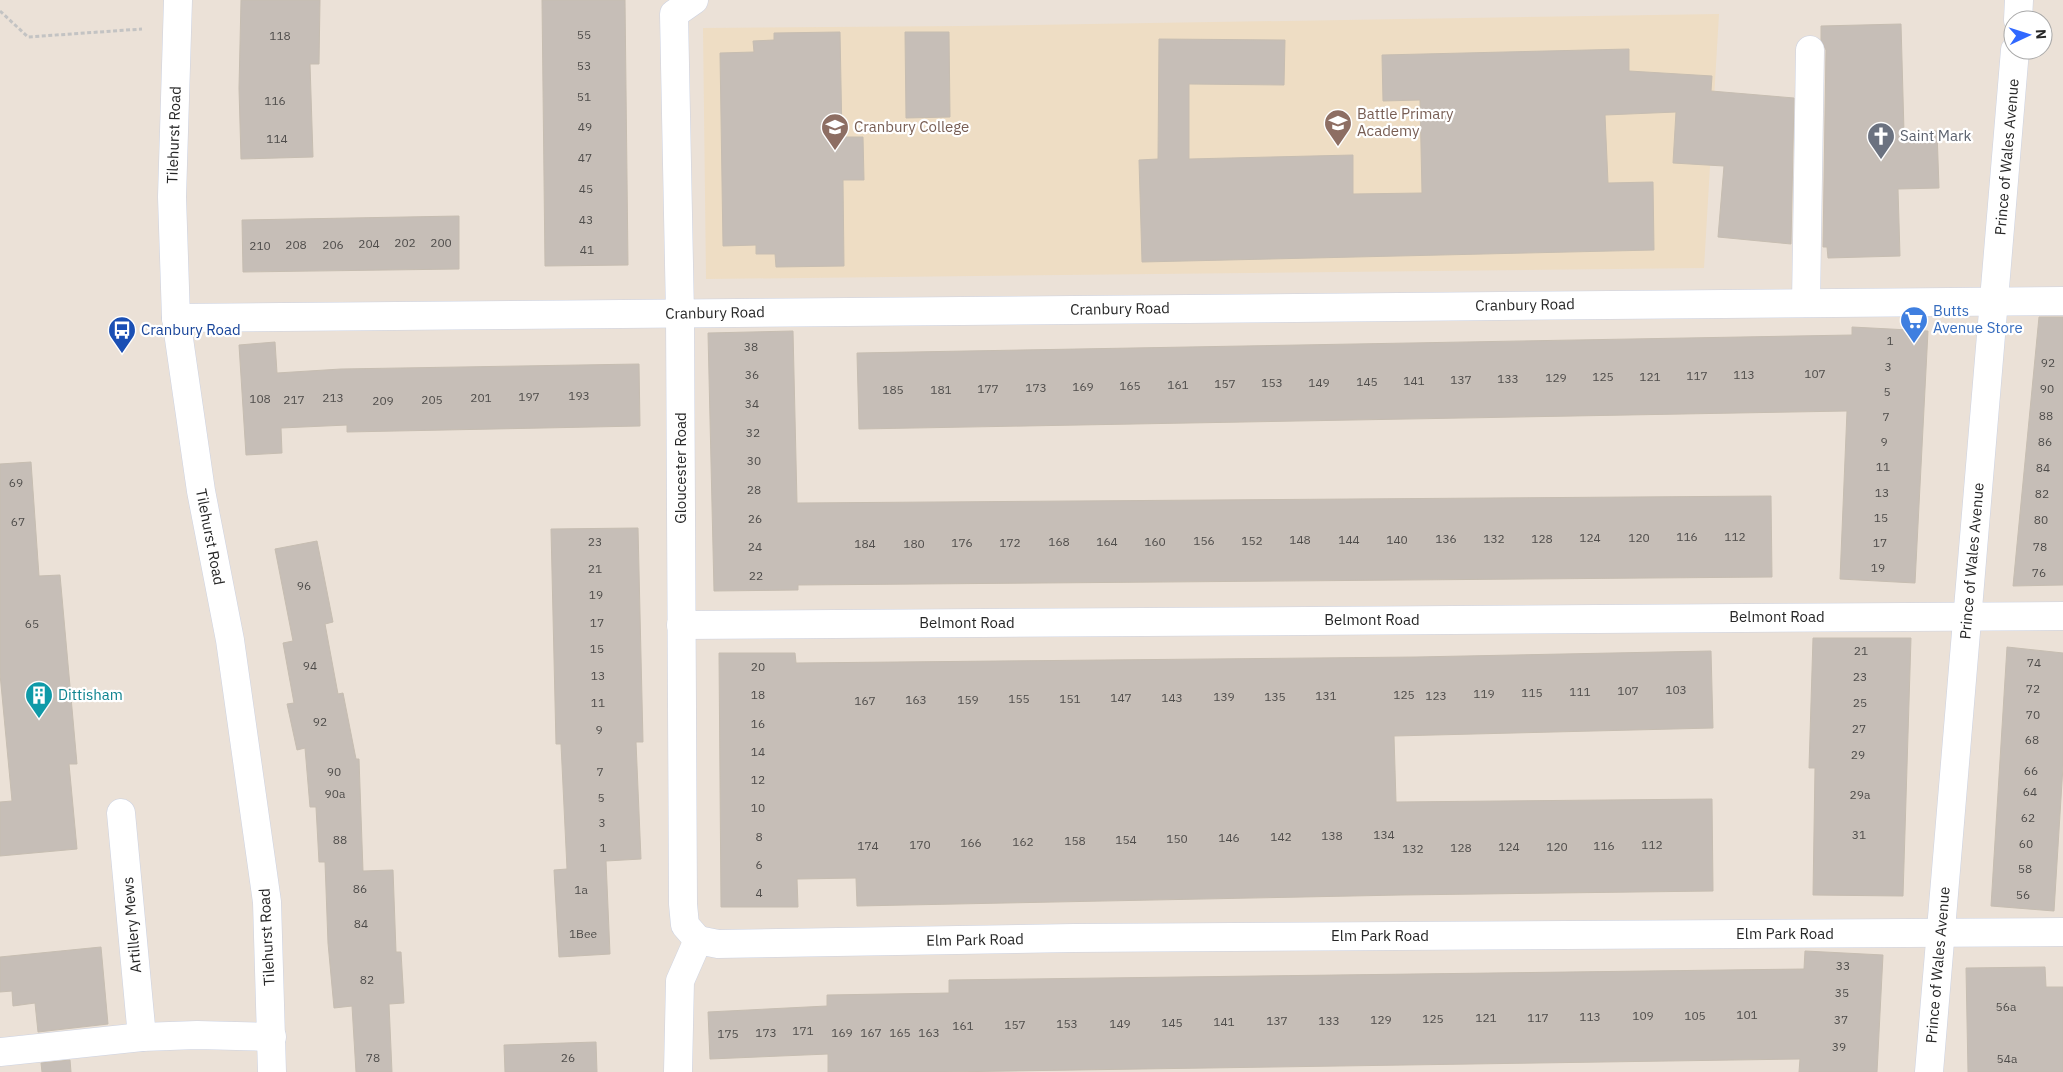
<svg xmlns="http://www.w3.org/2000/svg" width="2063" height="1072" font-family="'IBM Plex Sans',sans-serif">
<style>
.education{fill:#eeddc4}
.building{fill:#c6beb7;stroke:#c6bdb1}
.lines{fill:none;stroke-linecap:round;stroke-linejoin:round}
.minor-casing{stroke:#ccd2e2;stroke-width:29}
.path{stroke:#c3c3c3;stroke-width:3;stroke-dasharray:4 2.5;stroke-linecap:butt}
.minor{stroke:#fff;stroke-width:28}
.labels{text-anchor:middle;stroke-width:4.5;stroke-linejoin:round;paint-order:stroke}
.number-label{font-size:12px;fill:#4f4d4b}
.education-label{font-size:15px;fill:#785e54;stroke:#fff;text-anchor:start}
.street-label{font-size:15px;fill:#272727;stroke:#fff}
.worship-label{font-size:15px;fill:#5b616d;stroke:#fff;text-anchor:start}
.shop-label{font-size:15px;fill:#366cbe;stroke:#fff;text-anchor:start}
.transit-label{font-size:15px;fill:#164399;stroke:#fff;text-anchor:start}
.culture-label{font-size:15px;fill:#0d838f;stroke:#fff;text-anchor:start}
</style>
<rect width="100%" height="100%" fill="#ebe1d7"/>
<polygon class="education" points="1719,14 1704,268 706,279 703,28 965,26"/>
<g class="building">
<polygon points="241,0 320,0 319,64 310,64 313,157 241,159 239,88"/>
<polygon points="542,0 625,0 628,265 545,266"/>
<polygon points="1901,24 1904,132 1937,131 1939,188 1898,189 1900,256 1828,258 1827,247 1823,247 1826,50 1821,40 1821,26"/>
<polygon points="840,32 842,137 863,137 864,180 843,180 844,266 776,267 775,254 756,254 756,245 723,246 720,53 754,52 753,41 774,40 774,33"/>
<polygon points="905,32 949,32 950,117 906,118"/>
<polygon points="1159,39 1285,40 1284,85 1189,84 1189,159 1353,155 1353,194 1422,193 1420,100 1383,101 1382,55 1629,49 1629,71 1712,76 1711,91 1794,98 1791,244 1718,237 1724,166 1673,163 1676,112 1605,115 1608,183 1653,182 1654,250 1142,262 1139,160 1158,159"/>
<polygon points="459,216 459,269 243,272 242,220"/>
<polygon points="2039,317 2063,317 2063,585 2013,586"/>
<polygon points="1852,327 1928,331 1915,583 1840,579 1847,411 859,429 857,353 1852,335"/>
<polygon points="793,331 797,503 1771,496 1772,577 798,585 798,590 714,591 708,333"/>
<polygon points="275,342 277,373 341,369 639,364 640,426 347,432 347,425 281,428 282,453 246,455 239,345"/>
<polygon points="31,462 39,576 60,575 77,764 69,764 77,849 0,856 0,802 12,801 0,674 0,464"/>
<polygon points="638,528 643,742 636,742 641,859 606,861 610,954 559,957 554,870 567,869 561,744 556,744 551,529"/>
<polygon points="317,541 333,622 325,624 338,694 343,693 356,759 359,759 363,871 393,870 396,952 401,952 404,1003 389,1004 392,1072 356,1072 352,1006 334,1008 328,943 325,862 319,862 316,807 310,807 305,748 297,750 287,704 294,703 283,643 293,641 275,549"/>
<polygon points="1813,638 1911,638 1903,896 1813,895 1815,768 1809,768"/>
<polygon points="2007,647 2063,653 2063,766 2054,911 1991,906"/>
<polygon points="1711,651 1713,728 1394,736 1396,802 1712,799 1713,891 1401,895 857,906 856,878 797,879 798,907 721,907 719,653 795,653 796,663 1416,657"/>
<polygon points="101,947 108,1024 38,1032 35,1003 13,1006 12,991 0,992 0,957"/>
<polygon points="1805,951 1883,955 1877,1072 1799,1072 1800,1059 944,1072 828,1072 828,1054 710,1059 708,1012 827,1006 827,995 949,993 949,980 1804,969"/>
<polygon points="2045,967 2046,987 2063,987 2063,1072 1968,1072 1966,968"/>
<polygon points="596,1042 597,1072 505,1072 504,1045"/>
<polygon points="70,1060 71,1072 42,1072 41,1063"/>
</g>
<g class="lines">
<g class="minor-casing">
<g id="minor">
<polyline points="178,0 172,197 176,318 201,491 230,640 267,902 272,1072"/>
<polyline points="694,0 674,14 680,314 683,904 685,925 698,940"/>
<polyline points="2018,20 2019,0"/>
<polyline points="1806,303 1810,50"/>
<polyline points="176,318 2063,301"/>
<polyline points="681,625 2063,616"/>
<polyline points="121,813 142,1037"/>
<polyline points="698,940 718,944 1074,938 2063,932"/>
<polyline points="0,1052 142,1037 197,1035 272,1037"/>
<polyline points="678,1072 680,981 698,940"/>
<polyline points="1929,1072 2015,50"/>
</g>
</g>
<polyline class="path" points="0,11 28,37 142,29"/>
<use href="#minor" class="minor"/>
</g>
<defs>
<g id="school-pin" transform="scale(1.4375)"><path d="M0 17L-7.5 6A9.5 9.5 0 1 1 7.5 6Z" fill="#8d6e63" stroke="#fff"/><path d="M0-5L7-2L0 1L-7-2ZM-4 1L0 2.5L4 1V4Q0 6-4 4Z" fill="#fff"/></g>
<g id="church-pin" transform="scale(1.4375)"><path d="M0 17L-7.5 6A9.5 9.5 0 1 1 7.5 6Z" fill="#6b7280" stroke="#fff"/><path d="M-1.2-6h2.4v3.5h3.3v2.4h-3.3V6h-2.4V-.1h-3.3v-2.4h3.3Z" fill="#fff"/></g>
<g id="supermarket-pin" transform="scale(1.4375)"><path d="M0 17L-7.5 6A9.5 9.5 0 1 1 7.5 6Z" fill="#3f7fe0" stroke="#fff"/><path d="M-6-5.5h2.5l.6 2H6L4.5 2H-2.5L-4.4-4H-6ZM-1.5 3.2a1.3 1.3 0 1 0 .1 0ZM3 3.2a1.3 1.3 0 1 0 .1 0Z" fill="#fff"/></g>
<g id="bus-pin" transform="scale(1.4375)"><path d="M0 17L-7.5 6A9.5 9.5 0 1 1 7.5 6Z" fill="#1a4fb4" stroke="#fff"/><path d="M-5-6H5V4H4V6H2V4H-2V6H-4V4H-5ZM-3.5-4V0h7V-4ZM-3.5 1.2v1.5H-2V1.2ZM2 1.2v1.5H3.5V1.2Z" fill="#fff"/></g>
<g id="building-pin" transform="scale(1.4375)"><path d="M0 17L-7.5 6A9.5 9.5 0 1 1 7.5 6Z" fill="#0f9aa8" stroke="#fff"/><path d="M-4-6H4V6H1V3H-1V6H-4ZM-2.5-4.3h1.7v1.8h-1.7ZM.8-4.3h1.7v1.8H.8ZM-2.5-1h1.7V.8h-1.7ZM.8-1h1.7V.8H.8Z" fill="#fff"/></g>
</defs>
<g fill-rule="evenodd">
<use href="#school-pin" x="1338" y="123"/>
<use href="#school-pin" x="835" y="127"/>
<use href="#church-pin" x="1881" y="136"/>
<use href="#supermarket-pin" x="1914" y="320"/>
<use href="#bus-pin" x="122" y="330"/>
<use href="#building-pin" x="39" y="695"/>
</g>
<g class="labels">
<g class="number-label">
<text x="584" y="39">55</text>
<text x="280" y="40">118</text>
<text x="584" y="70">53</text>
<text x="584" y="101">51</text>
<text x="275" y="105">116</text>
<text x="585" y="131">49</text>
<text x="277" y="143">114</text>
<text x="585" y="162">47</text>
<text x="586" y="193">45</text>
<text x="586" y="224">43</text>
<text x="405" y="247">202</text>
<text x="441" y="247">200</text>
<text x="369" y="248">204</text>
<text x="296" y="249">208</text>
<text x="333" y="249">206</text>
<text x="260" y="250">210</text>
<text x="587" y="254">41</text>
<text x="1890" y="345">1</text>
<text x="751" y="351">38</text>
<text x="2048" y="367">92</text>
<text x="1888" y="371">3</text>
<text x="1815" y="378">107</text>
<text x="752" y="379">36</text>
<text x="1744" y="379">113</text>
<text x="1697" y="380">117</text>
<text x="1603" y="381">125</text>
<text x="1650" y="381">121</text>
<text x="1556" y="382">129</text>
<text x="1508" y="383">133</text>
<text x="1461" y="384">137</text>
<text x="1414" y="385">141</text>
<text x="1367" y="386">145</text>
<text x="1272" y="387">153</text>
<text x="1319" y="387">149</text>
<text x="1225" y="388">157</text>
<text x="1178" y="389">161</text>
<text x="1130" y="390">165</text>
<text x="1083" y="391">169</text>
<text x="1036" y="392">173</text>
<text x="988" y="393">177</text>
<text x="2047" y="393">90</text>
<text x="893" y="394">185</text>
<text x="941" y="394">181</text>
<text x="1887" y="396">5</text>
<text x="579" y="400">193</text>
<text x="529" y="401">197</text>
<text x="333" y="402">213</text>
<text x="481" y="402">201</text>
<text x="260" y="403">108</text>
<text x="294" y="404">217</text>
<text x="432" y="404">205</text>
<text x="383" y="405">209</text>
<text x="752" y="408">34</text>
<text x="2046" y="420">88</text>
<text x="1886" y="421">7</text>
<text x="753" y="437">32</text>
<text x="1884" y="446">9</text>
<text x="2045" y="446">86</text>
<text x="754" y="465">30</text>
<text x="1883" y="471">11</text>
<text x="2043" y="472">84</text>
<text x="16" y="487">69</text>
<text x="754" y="494">28</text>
<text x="1882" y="497">13</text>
<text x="2042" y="498">82</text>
<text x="1881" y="522">15</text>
<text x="755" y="523">26</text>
<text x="2041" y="524">80</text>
<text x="18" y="526">67</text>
<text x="1687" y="541">116</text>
<text x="1735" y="541">112</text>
<text x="1590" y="542">124</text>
<text x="1639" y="542">120</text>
<text x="1446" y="543">136</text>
<text x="1494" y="543">132</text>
<text x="1542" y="543">128</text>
<text x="1300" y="544">148</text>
<text x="1349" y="544">144</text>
<text x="1397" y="544">140</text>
<text x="1204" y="545">156</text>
<text x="1252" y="545">152</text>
<text x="595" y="546">23</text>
<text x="1059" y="546">168</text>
<text x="1107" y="546">164</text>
<text x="1155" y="546">160</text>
<text x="962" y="547">176</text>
<text x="1010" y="547">172</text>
<text x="1880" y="547">17</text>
<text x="865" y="548">184</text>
<text x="914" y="548">180</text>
<text x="755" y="551">24</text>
<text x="2040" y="551">78</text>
<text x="1878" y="572">19</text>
<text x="595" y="573">21</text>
<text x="2039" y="577">76</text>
<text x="756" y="580">22</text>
<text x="304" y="590">96</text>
<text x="596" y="599">19</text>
<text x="597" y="627">17</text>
<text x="32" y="628">65</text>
<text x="597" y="653">15</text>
<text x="1861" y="655">21</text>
<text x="2034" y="667">74</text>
<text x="310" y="670">94</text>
<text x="758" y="671">20</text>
<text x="598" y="680">13</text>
<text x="1860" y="681">23</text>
<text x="2033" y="693">72</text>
<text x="1676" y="694">103</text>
<text x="1628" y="695">107</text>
<text x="1580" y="696">111</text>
<text x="1532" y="697">115</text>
<text x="1484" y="698">119</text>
<text x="758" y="699">18</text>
<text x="1404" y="699">125</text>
<text x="1326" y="700">131</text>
<text x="1436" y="700">123</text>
<text x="1224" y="701">139</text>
<text x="1275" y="701">135</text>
<text x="1121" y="702">147</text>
<text x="1172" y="702">143</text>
<text x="1019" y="703">155</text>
<text x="1070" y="703">151</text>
<text x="916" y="704">163</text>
<text x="968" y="704">159</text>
<text x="865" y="705">167</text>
<text x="598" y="707">11</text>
<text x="1860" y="707">25</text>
<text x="2033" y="719">70</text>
<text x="320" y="726">92</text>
<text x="758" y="728">16</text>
<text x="1859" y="733">27</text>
<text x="599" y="734">9</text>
<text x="2032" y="744">68</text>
<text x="758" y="756">14</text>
<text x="1858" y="759">29</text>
<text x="2031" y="775">66</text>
<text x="334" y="776">90</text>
<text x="600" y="776">7</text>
<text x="758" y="784">12</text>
<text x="2030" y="796">64</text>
<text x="335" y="798">90a</text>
<text x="1860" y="799">29a</text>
<text x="601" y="802">5</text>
<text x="758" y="812">10</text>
<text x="2028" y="822">62</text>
<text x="602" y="827">3</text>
<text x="1384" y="839">134</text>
<text x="1859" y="839">31</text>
<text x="1332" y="840">138</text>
<text x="759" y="841">8</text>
<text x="1281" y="841">142</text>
<text x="1229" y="842">146</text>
<text x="1177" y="843">150</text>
<text x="340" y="844">88</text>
<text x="1126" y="844">154</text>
<text x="1075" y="845">158</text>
<text x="1023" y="846">162</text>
<text x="971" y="847">166</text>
<text x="2026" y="848">60</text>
<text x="920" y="849">170</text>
<text x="1652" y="849">112</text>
<text x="868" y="850">174</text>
<text x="1604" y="850">116</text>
<text x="1509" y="851">124</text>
<text x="1557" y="851">120</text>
<text x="603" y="852">1</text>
<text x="1461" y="852">128</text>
<text x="1413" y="853">132</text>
<text x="759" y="869">6</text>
<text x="2025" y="873">58</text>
<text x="360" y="893">86</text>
<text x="581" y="894">1a</text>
<text x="759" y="897">4</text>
<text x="2023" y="899">56</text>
<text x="361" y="928">84</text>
<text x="583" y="938">1Bee</text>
<text x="1843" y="970">33</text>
<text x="367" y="984">82</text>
<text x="1842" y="997">35</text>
<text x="2006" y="1011">56a</text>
<text x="1747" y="1019">101</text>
<text x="1643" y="1020">109</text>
<text x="1695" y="1020">105</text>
<text x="1590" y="1021">113</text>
<text x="1486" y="1022">121</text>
<text x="1538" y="1022">117</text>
<text x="1433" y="1023">125</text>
<text x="1381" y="1024">129</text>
<text x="1841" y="1024">37</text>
<text x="1277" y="1025">137</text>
<text x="1329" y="1025">133</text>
<text x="1224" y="1026">141</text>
<text x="1172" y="1027">145</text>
<text x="1067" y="1028">153</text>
<text x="1120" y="1028">149</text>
<text x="1015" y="1029">157</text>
<text x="963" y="1030">161</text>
<text x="803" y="1035">171</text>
<text x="766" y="1037">173</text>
<text x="842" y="1037">169</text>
<text x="871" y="1037">167</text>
<text x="900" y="1037">165</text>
<text x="929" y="1037">163</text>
<text x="728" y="1038">175</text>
<text x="1839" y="1051">39</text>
<text x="373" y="1062">78</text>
<text x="568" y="1062">26</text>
<text x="2007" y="1063">54a</text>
</g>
<g class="education-label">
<text x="1357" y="119">Battle Primary<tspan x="1357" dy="17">Academy</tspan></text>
<text x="854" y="132">Cranbury College</text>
</g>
<g class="street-label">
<text transform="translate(174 135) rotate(-88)" y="5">Tilehurst Road</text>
<text transform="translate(2007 157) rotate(-85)" y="5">Prince of Wales Avenue</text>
<text transform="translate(1525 305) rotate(-1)" y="5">Cranbury Road</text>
<text transform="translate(1120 309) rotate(-1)" y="5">Cranbury Road</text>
<text transform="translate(715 313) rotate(-1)" y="5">Cranbury Road</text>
<text transform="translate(681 468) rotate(-90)" y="5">Gloucester Road</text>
<text transform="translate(210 537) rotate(79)" y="5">Tilehurst Road</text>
<text transform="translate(1972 561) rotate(-85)" y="5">Prince of Wales Avenue</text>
<text x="1777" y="622">Belmont Road</text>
<text x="1372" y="625">Belmont Road</text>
<text x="967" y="628">Belmont Road</text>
<text transform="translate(132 925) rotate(-95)" y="5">Artillery Mews</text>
<text x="1785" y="939">Elm Park Road</text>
<text x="1380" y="941">Elm Park Road</text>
<text transform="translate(267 937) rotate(-93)" y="5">Tilehurst Road</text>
<text transform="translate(975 940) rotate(-1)" y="5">Elm Park Road</text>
<text transform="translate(1938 965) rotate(-85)" y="5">Prince of Wales Avenue</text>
</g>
<g class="worship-label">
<text x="1900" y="141">Saint Mark</text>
</g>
<g class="shop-label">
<text x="1933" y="316">Butts<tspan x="1933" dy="17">Avenue Store</tspan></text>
</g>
<g class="transit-label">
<text x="141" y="335">Cranbury Road</text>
</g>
<g class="culture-label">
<text x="58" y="700">Dittisham</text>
</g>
</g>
<g transform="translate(2028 35) rotate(86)"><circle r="24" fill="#ffffff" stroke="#a9a9a9"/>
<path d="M0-4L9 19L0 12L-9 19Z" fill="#3068ff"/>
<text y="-8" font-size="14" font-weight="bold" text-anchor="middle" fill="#272727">N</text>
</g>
</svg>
